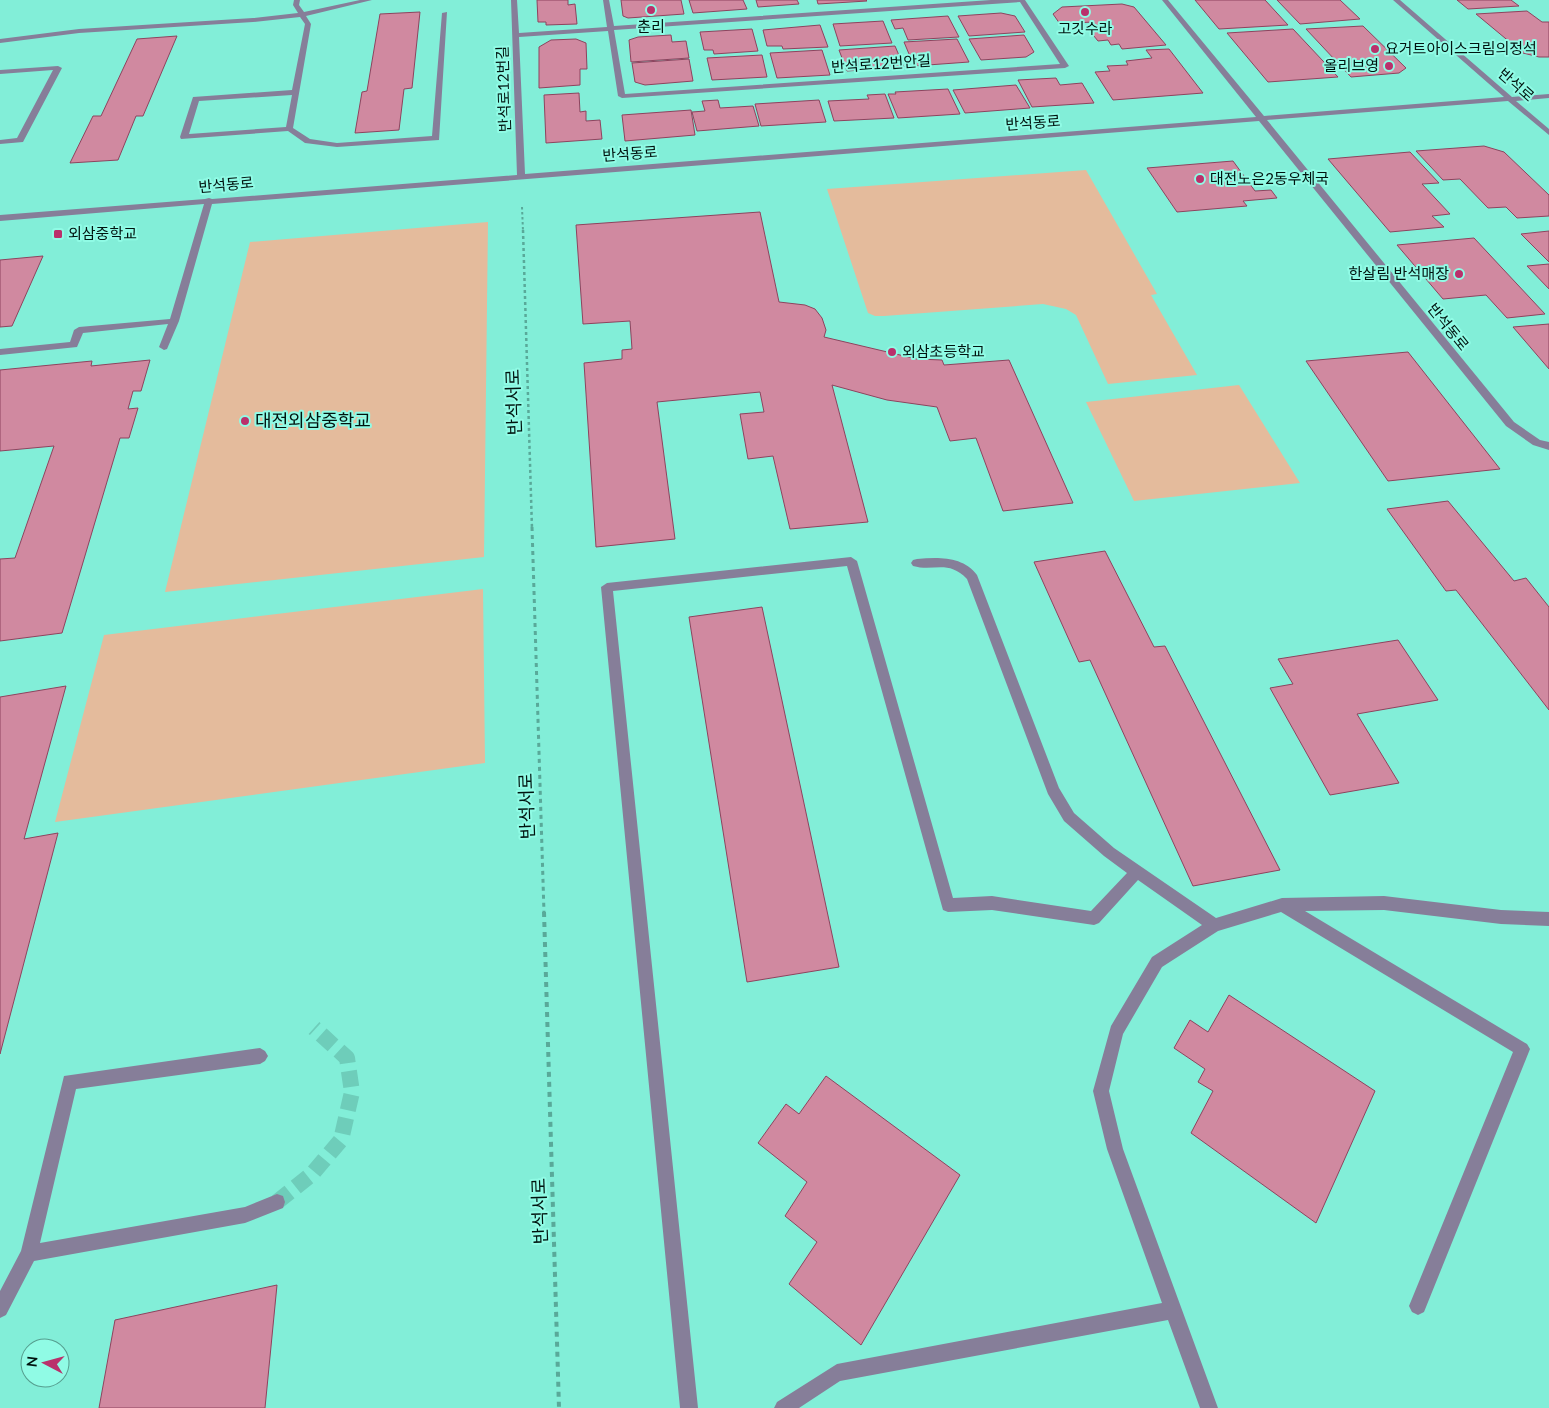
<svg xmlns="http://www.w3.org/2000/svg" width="1549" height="1408" font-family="Lato,'Noto Sans KR',sans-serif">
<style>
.green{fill:#e4bb9c}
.building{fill:#d089a0;stroke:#8e435e}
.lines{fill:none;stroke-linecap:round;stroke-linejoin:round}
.minor-tunnel{stroke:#6ecdba;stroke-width:16;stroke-dasharray:16 8;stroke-linecap:butt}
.path-far3{stroke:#59a999;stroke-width:2;stroke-dasharray:2.5 2.5;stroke-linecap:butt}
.path-far2{stroke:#59a999;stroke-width:2.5;stroke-dasharray:3 3;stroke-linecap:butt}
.path-far1{stroke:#59a999;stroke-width:3;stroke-dasharray:4 4;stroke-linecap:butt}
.path{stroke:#59a999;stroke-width:4;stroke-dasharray:5 5;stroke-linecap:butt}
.minor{fill:#867e99;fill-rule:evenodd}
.poi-dot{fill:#ba306b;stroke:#90fbe5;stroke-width:2}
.labels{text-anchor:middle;stroke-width:4;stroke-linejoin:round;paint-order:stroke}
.far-poi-label{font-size:15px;fill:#00130f;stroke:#90fbe5;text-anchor:start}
.far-street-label{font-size:15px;fill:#00130f;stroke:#90fbe5}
.street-label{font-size:18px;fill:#00130f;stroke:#90fbe5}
.poi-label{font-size:18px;fill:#00130f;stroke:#90fbe5;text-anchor:start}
</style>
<rect width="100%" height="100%" fill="#82eed8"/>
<g class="green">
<polygon points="1086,170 1157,294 1151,295 1197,375 1108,384 1076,315 1066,309 1043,304 884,316 875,316 868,313 827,189"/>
<polygon points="488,222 484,557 165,592 250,242"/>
<polygon points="1239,385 1300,483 1134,501 1086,402"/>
<polygon points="483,589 485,763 55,822 104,635"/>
</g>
<g class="building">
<polygon points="537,0 568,0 568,5 575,4 577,24 546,25 546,22 538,22"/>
<polygon points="621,0 681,0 684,14 628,18 623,16"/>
<polygon points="689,0 743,0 747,9 693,13"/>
<polygon points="756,0 797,0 799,4 758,7"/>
<polygon points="817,0 866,0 867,1 818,4"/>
<polygon points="1195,0 1265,0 1288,25 1219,29"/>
<polygon points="1277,0 1340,0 1360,19 1300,24"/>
<polygon points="1457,0 1511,0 1519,6 1468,9"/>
<polygon points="1122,4 1134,7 1166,45 1122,49 1119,44 1111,45 1108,40 1098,41 1089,30 1098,29 1092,22 1060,24 1053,14 1062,7"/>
<polygon points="1527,11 1542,22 1549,22 1549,57 1539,57 1523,53 1476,14"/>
<polygon points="420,12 412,88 404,89 399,130 355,133 362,92 367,91 380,14"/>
<polygon points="1001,13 1015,16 1025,32 969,36 958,16"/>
<polygon points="948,16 959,37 908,40 903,28 895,29 891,20"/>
<polygon points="883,21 892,43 840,46 833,24"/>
<polygon points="820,25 828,47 783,49 782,46 767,46 763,30"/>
<polygon points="1363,26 1406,68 1399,73 1351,77 1306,29"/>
<polygon points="752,29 758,51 714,54 713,50 704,50 700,32"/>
<polygon points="1293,29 1338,77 1268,82 1227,33"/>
<polygon points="671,35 672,42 686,41 689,58 631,62 629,40 638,37"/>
<polygon points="1024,35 1034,52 1026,57 981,60 969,39"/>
<polygon points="177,36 143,116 136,116 118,160 70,163 93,116 101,116 137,39"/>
<polygon points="576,39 586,43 587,69 580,69 580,85 539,88 539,47 551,40"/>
<polygon points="957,39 969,62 914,66 904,42"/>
<polygon points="895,46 904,67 847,71 839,50"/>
<polygon points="1169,49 1203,93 1113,100 1095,72 1110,71 1107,66 1128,65 1126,61 1152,58 1146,50"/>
<polygon points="822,50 830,75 777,78 770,53"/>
<polygon points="762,55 767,77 712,80 707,58"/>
<polygon points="689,59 693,81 645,85 635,82 632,63"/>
<polygon points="1056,78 1060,85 1082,83 1094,103 1032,107 1018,80"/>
<polygon points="1016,85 1030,108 965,113 953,90"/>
<polygon points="948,89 960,114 898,118 888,94 896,94 895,92"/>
<polygon points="579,93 580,112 586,111 586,121 600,120 602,139 546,143 544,95"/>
<polygon points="885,94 894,118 834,121 828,101 869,99 867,95"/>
<polygon points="718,100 720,108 753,106 759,126 697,131 692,112 705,111 702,101"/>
<polygon points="819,100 826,122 761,126 755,104"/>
<polygon points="691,110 695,135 625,141 622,115"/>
<polygon points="1484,146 1504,152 1549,195 1549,216 1517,218 1506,207 1488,208 1460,179 1443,180 1416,151"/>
<polygon points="1410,152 1439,183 1422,184 1450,214 1432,216 1444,227 1390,232 1328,159"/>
<polygon points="1233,161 1255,191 1271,190 1277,198 1243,201 1247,206 1177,212 1147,168"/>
<polygon points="760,212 779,302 805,305 815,309 822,318 826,330 824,337 917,359 942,360 944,365 1009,360 1073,503 1003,511 976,438 950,441 937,407 887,400 832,385 868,522 790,529 773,456 748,459 740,414 764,412 760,392 657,402 675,539 596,547 584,363 622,359 622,350 632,349 630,321 583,324 576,225"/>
<polygon points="1549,231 1549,262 1521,234"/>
<polygon points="1474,238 1545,314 1507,318 1486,295 1443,299 1397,245"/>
<polygon points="43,256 12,326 0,327 0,260"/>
<polygon points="1549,264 1549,289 1527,266"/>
<polygon points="1549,324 1549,369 1513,327"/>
<polygon points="1408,352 1500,469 1388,481 1306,361"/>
<polygon points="150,360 141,391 133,391 128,409 138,408 129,438 120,438 62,633 0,641 0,559 15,558 54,446 0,451 0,370 92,361 91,366"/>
<polygon points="1448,501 1514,581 1526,578 1549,607 1549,710 1456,590 1446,591 1387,509"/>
<polygon points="1105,551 1154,647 1165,646 1280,870 1193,886 1090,660 1079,662 1034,562"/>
<polygon points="762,607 839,967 747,982 689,617"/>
<polygon points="1398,640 1438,700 1357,714 1399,783 1330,795 1270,688 1293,684 1278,659"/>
<polygon points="66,686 24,839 58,833 0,1054 0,697"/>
<polygon points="1229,995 1375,1091 1316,1223 1191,1133 1213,1091 1198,1082 1205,1069 1174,1048 1190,1020 1208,1032"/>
<polygon points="826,1076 960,1175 861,1345 789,1284 817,1242 785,1216 807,1182 758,1143 786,1104 799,1114"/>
<polygon points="277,1285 265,1408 99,1408 115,1320"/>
</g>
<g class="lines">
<polyline class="minor-tunnel" points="277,1202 312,1174 341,1140 352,1092 347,1058 314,1028"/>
<polyline class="path-far3" points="522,207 523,231"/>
<polyline class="path-far2" points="523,230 532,529"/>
<polyline class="path-far1" points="532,527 544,913"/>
<polyline class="path" points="544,912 559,1408"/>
<g class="minor">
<path d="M294,0H300L299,5L304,12L360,0H372L306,16L311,24L293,128L310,139L337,143L432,136L442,13L447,12L439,140L337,147L305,143L288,131L181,139L180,137L193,97L292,90L305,24L300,17L253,22L79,33L0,43V39L79,29L253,18L298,13L293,5ZM292,95L286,127L189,134L199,101Z"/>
<path d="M511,0H517L519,33L607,27L603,0H609L614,26L991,0H1025L1069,66L1065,68L622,98L618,96L608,31L519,37L525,174L1256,117L1162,0H1168L1264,116L1504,97L1393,0H1400L1512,97L1549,94V98L1516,101L1549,129V135L1508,101L1267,120L1514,422L1540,440L1549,442V450L1533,445L1506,426L1259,121L212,204L179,321L167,349L164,350L159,347L168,324L83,333L77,347L0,355V349L70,342L74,330L79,327L170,319L204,204L0,221V215L205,199L209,198L212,199L517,175ZM1020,2L1060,64L625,94L614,30Z"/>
<polygon points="58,66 62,68 23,142 0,144 0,140 17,138 53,70 0,74 0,70"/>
<path d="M851,557L857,561L953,898L992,896L1091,911L1127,873L1104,856L1064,821L1048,794L967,579C948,559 934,572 913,566L911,563L913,560L917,559C938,557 963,556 977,575L1059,788L1074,813L1114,848L1216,918L1282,898L1384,896L1501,910L1549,912V926L1501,924L1384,910L1305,911L1527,1044L1530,1049L1424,1312L1418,1315L1412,1312L1409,1306L1513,1052L1281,912L1218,931L1162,967L1123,1034L1109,1091L1123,1149L1218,1408H1200L1168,1320L840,1381L799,1408H774L777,1402L837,1364L1162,1303L1107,1149L1093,1091L1111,1026L1152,957L1202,925L1138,880L1099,923L1094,925L992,910L948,912L943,910L847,566L613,591L698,1408H680L601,587L607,583Z"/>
<polygon points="260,1048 265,1051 268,1056 265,1061 260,1064 76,1089 40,1243 245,1207 277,1194 283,1196 285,1202 283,1208 245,1223 34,1261 6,1315 0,1318 0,1291 21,1251 64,1076"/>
</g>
</g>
<g class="poi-dot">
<circle cx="651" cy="10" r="5"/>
<circle cx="1085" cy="12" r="5"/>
<circle cx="1375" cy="49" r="5"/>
<circle cx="1389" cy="66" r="5"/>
<circle cx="1200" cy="179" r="5"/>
<rect x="53" y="229" width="10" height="10" rx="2.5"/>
<circle cx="1459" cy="274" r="5"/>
<circle cx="892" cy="352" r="5"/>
<circle cx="245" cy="421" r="5"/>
</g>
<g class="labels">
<g class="far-poi-label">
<text x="651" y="32" text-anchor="middle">춘리</text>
<text x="1085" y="34" text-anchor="middle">고깃수라</text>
<text x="1385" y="54">요거트아이스크림의정석</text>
<text x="1379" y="71" text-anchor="end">올리브영</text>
<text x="1210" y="184">대전노은2동우체국</text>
<text x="68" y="239">외삼중학교</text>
<text x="1449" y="279" text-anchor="end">한살림 반석매장</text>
<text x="902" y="357">외삼초등학교</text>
</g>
<g class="far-street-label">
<text transform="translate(881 64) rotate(-4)" y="5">반석로12번안길</text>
<text transform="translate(1516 85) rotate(41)" y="5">반석로</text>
<text transform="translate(504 89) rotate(-92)" y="5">반석로12번길</text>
<text transform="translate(1033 123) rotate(-4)" y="5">반석동로</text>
<text transform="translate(630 154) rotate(-4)" y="5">반석동로</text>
<text transform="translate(226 185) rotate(-5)" y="5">반석동로</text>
<text transform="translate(1448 327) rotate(51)" y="5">반석동로</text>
</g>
<g class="street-label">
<text transform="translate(514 402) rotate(-92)" y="6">반석서로</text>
<text transform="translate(527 806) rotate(-92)" y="6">반석서로</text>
<text transform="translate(540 1211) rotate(-92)" y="6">반석서로</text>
</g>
<g class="poi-label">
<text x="255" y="427">대전외삼중학교</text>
</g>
</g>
<g transform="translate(45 1363) rotate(276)"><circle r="24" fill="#90fbe5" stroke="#569e8f"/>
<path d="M0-4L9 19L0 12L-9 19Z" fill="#ba306b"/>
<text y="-8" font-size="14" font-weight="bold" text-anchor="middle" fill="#00130f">N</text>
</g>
</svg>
